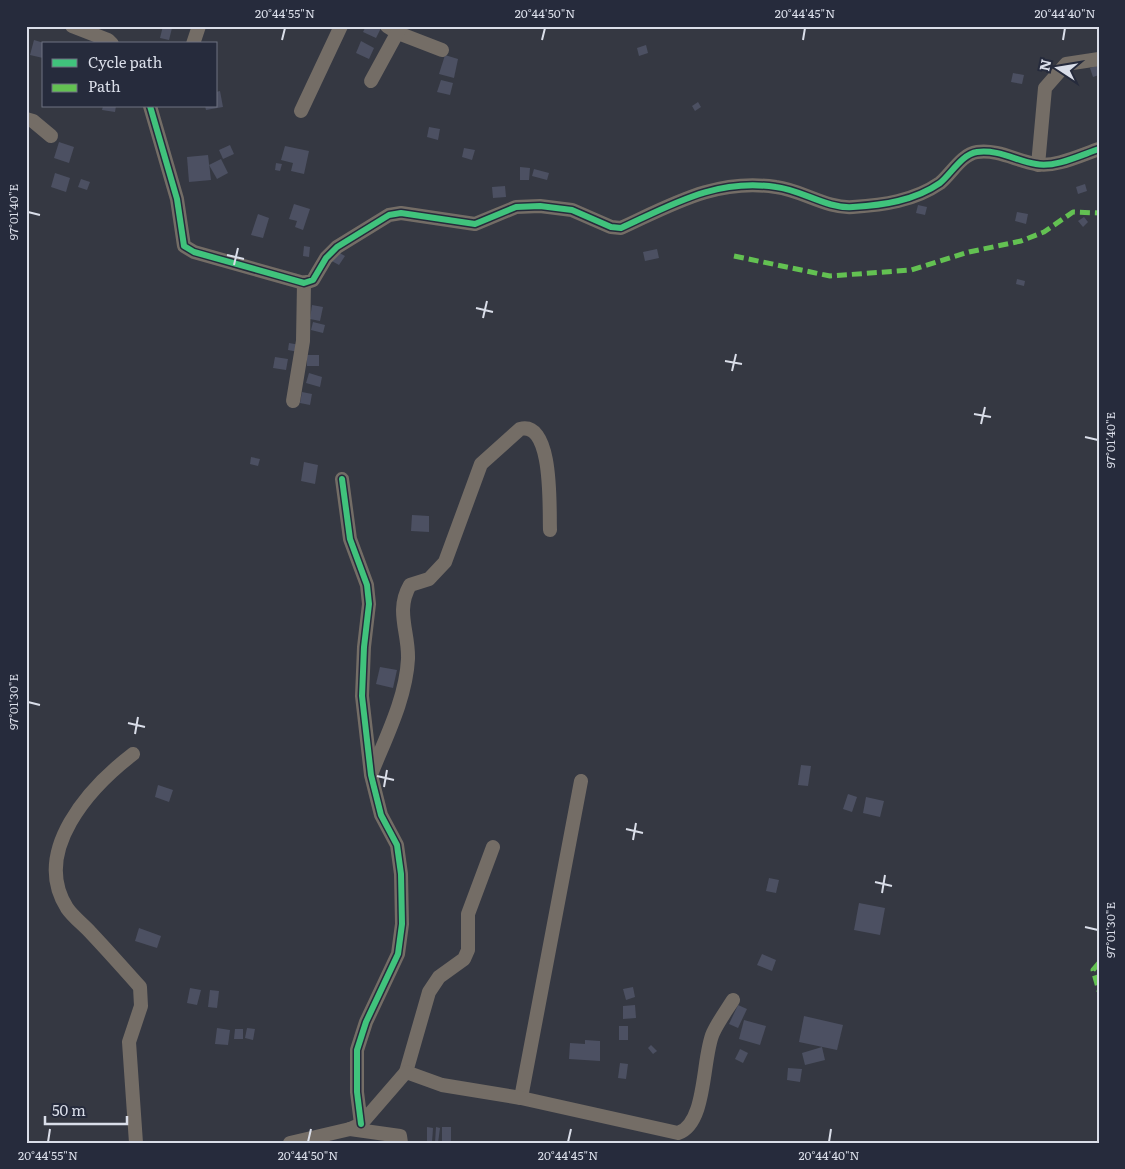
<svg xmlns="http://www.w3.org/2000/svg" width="1125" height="1169" font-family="Literata,serif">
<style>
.building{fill:#4c5062}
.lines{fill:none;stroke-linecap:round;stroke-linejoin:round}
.minor{stroke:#746d66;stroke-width:14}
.quiet{stroke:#63c152;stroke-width:5;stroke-dasharray:10 5;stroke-linecap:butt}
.cycleway-casing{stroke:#262b3c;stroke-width:9}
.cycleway{stroke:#40c37c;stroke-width:6}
.ticks{fill:none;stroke:#dadee9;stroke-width:2}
.neatline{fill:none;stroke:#dadee9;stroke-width:2}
.ticks-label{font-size:12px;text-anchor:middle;fill:#dadee9}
</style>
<rect width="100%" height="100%" fill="#353842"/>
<g class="building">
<polygon points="163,26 172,28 169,40 160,38"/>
<polygon points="366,26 382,26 376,38 363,32"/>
<polygon points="34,40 44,43 43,58 30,55"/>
<polygon points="361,41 374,48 369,59 356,53"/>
<polygon points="646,45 648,53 639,56 637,48"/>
<polygon points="445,55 458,59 454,78 439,74"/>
<polygon points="1099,65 1099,75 1093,77 1090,68"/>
<polygon points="1013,73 1024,75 1022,84 1011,82"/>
<polygon points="441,80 453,83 450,95 437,92"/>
<polygon points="220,91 223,107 206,110 205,106 216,106 216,92"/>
<polygon points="698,102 701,107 695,111 692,106"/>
<polygon points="103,106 116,106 115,112 102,110"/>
<polygon points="429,127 440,129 438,140 427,137"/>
<polygon points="59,142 74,147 69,163 54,158"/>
<polygon points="230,145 234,154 223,159 219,150"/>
<polygon points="285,146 309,151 304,174 291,171 293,163 281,160"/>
<polygon points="464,148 475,150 472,160 462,157"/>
<polygon points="208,155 211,180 189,182 187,157"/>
<polygon points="221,159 228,173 217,179 209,165"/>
<polygon points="276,163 282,164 280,171 275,170"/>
<polygon points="520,167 530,168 529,180 520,180"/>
<polygon points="534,169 549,173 547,180 532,176"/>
<polygon points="55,173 70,178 66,192 51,187"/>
<polygon points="81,179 90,182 87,190 78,187"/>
<polygon points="1085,184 1087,191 1078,194 1076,187"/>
<polygon points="505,186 506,197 493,198 492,187"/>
<polygon points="294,204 310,209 303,230 295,227 297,221 289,219"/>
<polygon points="918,205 927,207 925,215 916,213"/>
<polygon points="1017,212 1028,214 1026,224 1015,221"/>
<polygon points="258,214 269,218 263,238 251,235"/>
<polygon points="1084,217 1088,222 1083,227 1078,221"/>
<polygon points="304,246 310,247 309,257 303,256"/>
<polygon points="657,249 659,258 645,261 643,252"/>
<polygon points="336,251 345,256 339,265 330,260"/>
<polygon points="1017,279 1025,281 1024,286 1016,284"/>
<polygon points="312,305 323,307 320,321 310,319"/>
<polygon points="313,322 325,325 323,333 311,330"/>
<polygon points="289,343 300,345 298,352 288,350"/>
<rect x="307" y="355" width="12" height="11"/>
<polygon points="275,357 288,359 286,370 273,368"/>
<polygon points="309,373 322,377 320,387 306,383"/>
<polygon points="302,392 312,394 310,405 300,403"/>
<polygon points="251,457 260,459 258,466 250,464"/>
<polygon points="304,462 318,465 315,484 301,481"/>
<polygon points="412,515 429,516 429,532 411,531"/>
<polygon points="380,667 397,670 393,688 376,684"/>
<polygon points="801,765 811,766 808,786 798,785"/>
<polygon points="158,785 173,790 169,802 155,797"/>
<polygon points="848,794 857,797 852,812 843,809"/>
<polygon points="866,797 884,801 880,817 863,813"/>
<polygon points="769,878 779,880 776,893 766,891"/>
<polygon points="859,903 885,908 880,935 854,930"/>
<polygon points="139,928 161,936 157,948 135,941"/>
<polygon points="762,954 776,960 772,971 757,965"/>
<polygon points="633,987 635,997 626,1000 623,989"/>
<polygon points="190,988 201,990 197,1005 187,1003"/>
<polygon points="210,990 219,991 217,1008 208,1007"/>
<polygon points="635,1005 636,1018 623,1019 623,1006"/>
<polygon points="738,1005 747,1009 738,1028 729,1024"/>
<polygon points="804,1016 843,1025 837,1050 799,1042"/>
<polygon points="744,1020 766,1026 760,1045 739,1039"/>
<rect x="619" y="1026" width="9" height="14"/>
<polygon points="217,1028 230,1030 228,1045 215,1044"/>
<polygon points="247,1028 255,1029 253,1040 245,1038"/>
<polygon points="235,1029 243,1029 243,1039 234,1039"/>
<polygon points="585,1040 600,1041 600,1061 569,1059 570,1043 585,1044"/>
<polygon points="651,1045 657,1051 653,1054 648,1048"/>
<polygon points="822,1047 825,1060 805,1065 802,1053"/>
<polygon points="740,1049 748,1053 743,1063 735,1059"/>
<polygon points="620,1063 628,1064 626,1079 618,1078"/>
<polygon points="788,1068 802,1069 800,1082 787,1080"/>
<polygon points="427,1127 433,1128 432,1143 427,1143"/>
<polygon points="436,1127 440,1128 438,1143 435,1143"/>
<rect x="442" y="1127" width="9" height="16"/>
</g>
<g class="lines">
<g class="minor">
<polyline points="72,26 108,40 112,44"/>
<polyline points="387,26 398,33 442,50"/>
<polyline points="193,44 199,26"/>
<polyline points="371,81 401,26"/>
<path d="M150,106L177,199L184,246L194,252L304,283L313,280L326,258L337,247L389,215L401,213L475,224L516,207L540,206L572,210L611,227L621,228C673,204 717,178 776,187C802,190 827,209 853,207C883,205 914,201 940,183C951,174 962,154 977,152C998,149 1017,161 1036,164C1055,168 1081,155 1099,149"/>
<polyline points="301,111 341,26"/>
<polyline points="26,119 33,121 51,136"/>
<polyline points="1038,165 1045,88 1066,64 1099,59"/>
<polyline points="293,401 303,341 304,283"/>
<polyline points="342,479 350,539 367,585 369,604 364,647 362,696 371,775 381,815 397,845 401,874 402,924 398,954 366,1022 357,1050 357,1092 361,1124"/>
<path d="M133,754C90,787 31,851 67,908C73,917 84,925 91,933C108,951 124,969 140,987L141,1006L129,1042L136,1143"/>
<path d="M372,772C386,737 406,698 408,659C409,632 395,611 410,585L429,579L445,562L481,464L520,429C554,420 549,511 550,530"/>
<polyline points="406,1072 429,992 439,977 464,959 468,950 468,914 493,847"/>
<polyline points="521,1098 581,781"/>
<polyline points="350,1129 400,1136 401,1143"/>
<path d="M290,1143L350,1129L361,1124L406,1072L442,1085L521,1098L678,1133C707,1124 702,1057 713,1033C718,1022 726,1011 733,1000"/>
</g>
<g class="quiet">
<polyline points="734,256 830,276 911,270 969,252 1021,241 1044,232 1073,212 1099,213"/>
<polyline points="1099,963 1093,970 1099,991"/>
</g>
<g class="cycleway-casing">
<g id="cycleway">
<path d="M150,106L177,199L184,246L194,252L304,283L313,280L326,258L337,247L389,215L401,213L475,224L516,207L540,206L572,210L611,227L621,228C673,204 717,178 776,187C802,190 827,209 853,207C883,205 914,201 940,183C951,174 962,154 977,152C998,149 1017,161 1036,164C1055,168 1081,155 1099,149"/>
<polyline points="342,479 350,539 367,585 369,604 364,647 362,696 371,775 381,815 397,845 401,874 402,924 398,954 366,1022 357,1050 357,1092 361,1124"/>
</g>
</g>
<use href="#cycleway" class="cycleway"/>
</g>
<path class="ticks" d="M282,40L285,28M542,40L545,28M803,40L805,28M1063,40L1065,28M28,212L40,215M227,255L244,259M234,265L238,248M476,308L493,312M483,318L487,301M725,361L742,364M732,371L736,354M974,414L991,417M981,424L985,407M1085,437L1098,440M28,702L40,705M128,723L145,727M135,734L138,717M377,776L394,780M384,787L387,770M626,829L643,833M633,840L636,823M875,882L892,886M882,893L885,875M1085,927L1098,930M48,1142L50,1129M308,1142L311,1129M568,1142L571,1129M829,1142L831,1129"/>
<rect width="1125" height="1169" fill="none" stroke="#262b3c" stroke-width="55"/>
<rect x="42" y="42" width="175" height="65" fill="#262b3c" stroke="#6e7381"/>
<rect x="52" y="59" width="25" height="8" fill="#40c37c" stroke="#6e7381"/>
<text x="88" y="68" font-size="15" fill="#dadee9">Cycle path</text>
<rect x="52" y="84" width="25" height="8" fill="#63c152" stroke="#6e7381"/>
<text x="88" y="92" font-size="15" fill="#dadee9">Path</text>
<g transform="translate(1058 68) rotate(282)" stroke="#262b3c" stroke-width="4" paint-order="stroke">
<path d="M0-4L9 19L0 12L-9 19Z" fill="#dadee9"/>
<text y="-8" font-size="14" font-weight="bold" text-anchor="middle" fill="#dadee9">N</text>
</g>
<path d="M45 1116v8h82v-8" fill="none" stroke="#dadee9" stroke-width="2.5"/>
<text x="52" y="1116" font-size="15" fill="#dadee9" stroke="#262b3c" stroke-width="4" paint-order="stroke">50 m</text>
<rect x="28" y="28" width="1070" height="1114" class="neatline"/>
<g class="ticks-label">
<text x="285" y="18">20°44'55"N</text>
<text x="545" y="18">20°44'50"N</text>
<text x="805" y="18">20°44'45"N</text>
<text x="1065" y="18">20°44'40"N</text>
<text transform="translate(14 212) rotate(-90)" y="4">97°01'40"E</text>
<text transform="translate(1111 440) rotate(-90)" y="4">97°01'40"E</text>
<text transform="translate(14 702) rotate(-90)" y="4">97°01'30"E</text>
<text transform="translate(1111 930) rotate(-90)" y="4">97°01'30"E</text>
<text x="48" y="1160">20°44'55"N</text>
<text x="308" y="1160">20°44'50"N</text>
<text x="568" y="1160">20°44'45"N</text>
<text x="829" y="1160">20°44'40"N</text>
</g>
</svg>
